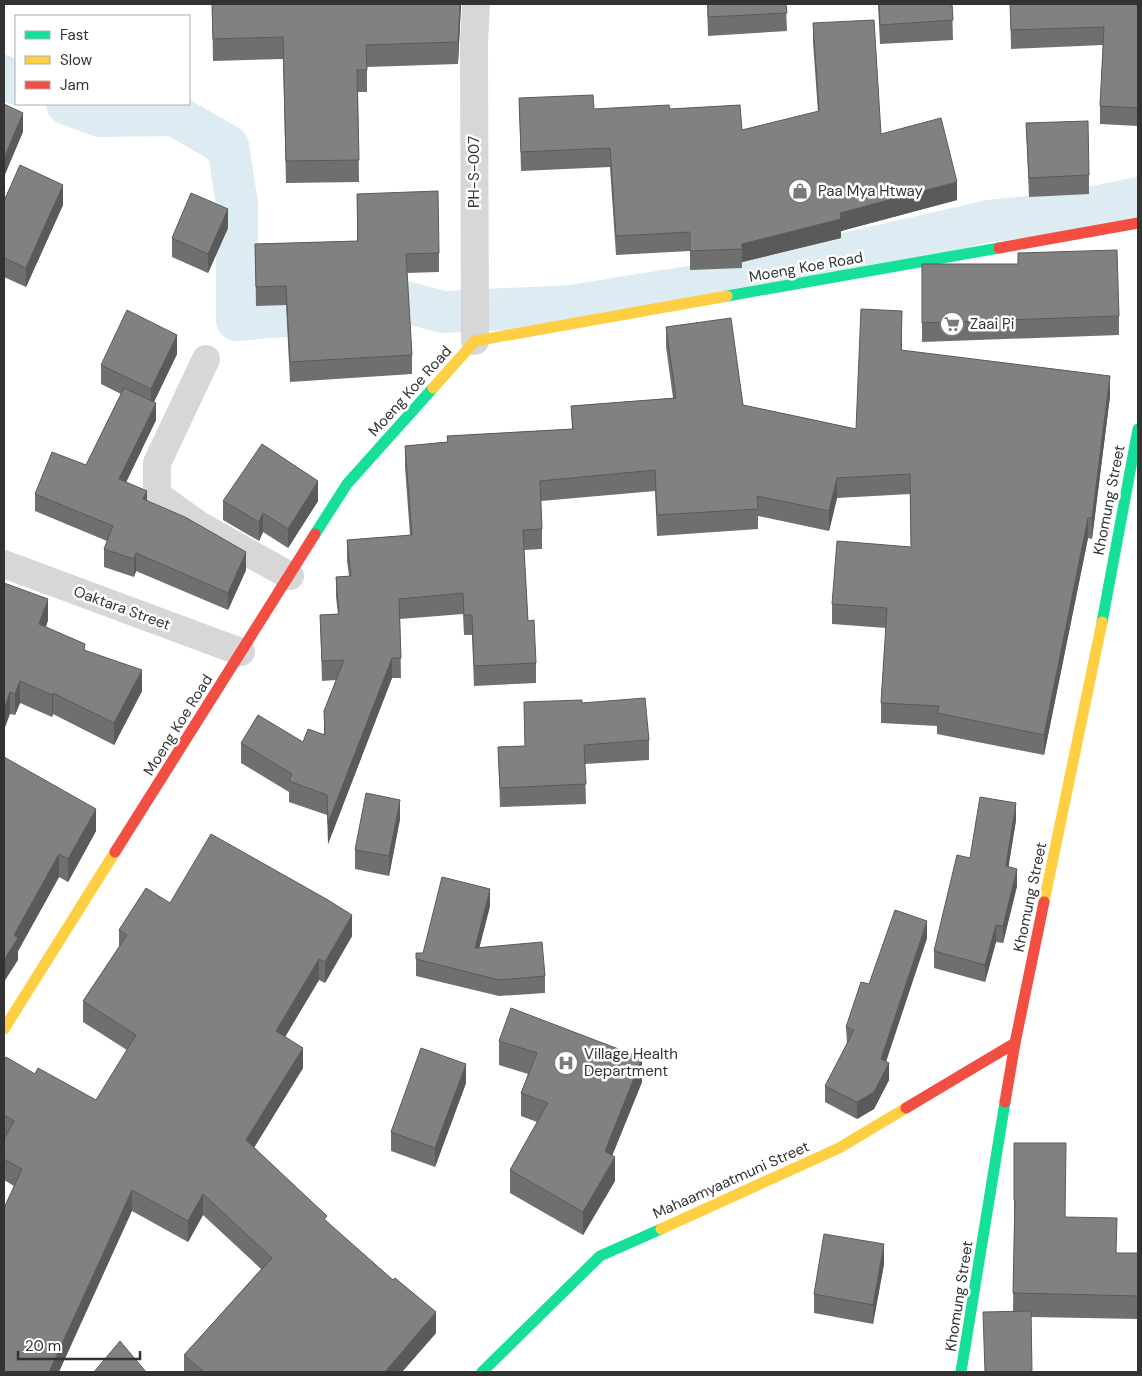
<svg xmlns="http://www.w3.org/2000/svg" width="1142" height="1376" font-family="'DM Sans',sans-serif">
<style>
.lines{fill:none;stroke-linecap:round;stroke-linejoin:round}
.canal{stroke:#ddebf3;stroke-width:42}
.street{stroke:#d7d7d7;stroke-width:28}
.fast{stroke:#16e098;stroke-width:11}
.slow{stroke:#ffcf43;stroke-width:11}
.jam{stroke:#f24e42;stroke-width:11}
.wall{fill:#6f6f6f}
.shaded-wall{fill:#5a5a5a}
.building{fill:#818181;stroke:#5a5a5a}
.labels{text-anchor:middle;stroke-width:5;stroke-linejoin:round;paint-order:stroke}
.street-label{font-size:15px;fill:#333;stroke:#fff}
.poi-label{font-size:15px;fill:#333;stroke:#fff;text-anchor:start}
</style>
<rect width="100%" height="100%" fill="#fff"/>
<g class="lines">
<g class="canal">
<polyline points="4,76 16,84"/>
<polyline points="67,104 100,116 174,115 228,146 237,204 237,320 295,315 329,304 368,299 409,303 443,312 571,306 726,281 989,221 1058,214 1138,198"/>
</g>
<g class="street">
<polyline points="475,341 474,42 476,4"/>
<polyline points="206,359 157,463 157,495 199,525 290,576"/>
<polyline points="4,564 241,652"/>
</g>
<g class="fast">
<polyline points="727,296 999,248"/>
<polyline points="315,534 347,484 433,388"/>
<polyline points="1102,622 1138,429"/>
<polyline points="482,1372 600,1256 661,1229"/>
<polyline points="961,1372 1005,1102"/>
</g>
<g class="slow">
<polyline points="433,388 475,341 727,296"/>
<polyline points="1044,902 1102,622"/>
<polyline points="4,1029 115,852"/>
<polyline points="661,1229 839,1148 906,1108"/>
</g>
<g class="jam">
<polyline points="999,248 1138,223"/>
<polyline points="115,852 315,534"/>
<polyline points="1005,1102 1015,1043 1044,902"/>
<polyline points="906,1108 1015,1043"/>
</g>
</g>
<g class="wall">
<polygon points="212,4 461,4 458,64 367,67 367,92 358,92 359,182 286,183 283,59 213,61"/>
<polygon points="707,4 786,4 787,31 708,36"/>
<polygon points="878,4 952,4 953,40 880,44"/>
<polygon points="1010,4 1138,4 1138,126 1100,124 1100,106 1103,45 1011,49"/>
<polygon points="813,23 881,134 957,200 841,231 841,238 742,262 742,268 690,270 690,251 616,255 610,167 521,171 519,98 594,109 670,109 742,130 818,112 813,42"/>
<polygon points="1026,123 1089,175 1089,194 1029,197"/>
<polygon points="357,194 439,253 439,272 407,273 412,355 412,374 290,382 286,305 256,306 255,244 357,241"/>
<polygon points="4,201 63,205 26,287 4,277"/>
<polygon points="228,228 208,273 172,257 172,238"/>
<polygon points="1018,264 1119,316 1119,335 922,342 922,323"/>
<polygon points="666,327 743,405 856,429 902,331 902,350 1110,396 1092,539 1088,538 1044,755 937,734 937,726 881,723 881,703 886,628 832,624 832,604 911,547 910,494 837,498 829,531 758,516 758,529 657,536 655,491 541,501 542,529 542,549 524,550 528,621 536,663 536,683 474,686 472,635 464,635 463,614 400,619 401,678 392,678 328,844 327,815 289,802 289,792 241,763 241,743 303,742 324,735 324,711 336,680 322,681 320,615 338,614 336,597 336,577 349,576 347,561 347,540 410,535 405,467 405,446 447,442 447,436 572,429 571,406 673,398 666,347"/>
<polygon points="177,354 154,402 156,420 126,482 147,500 246,570 228,610 136,571 134,577 104,567 104,549 107,541 35,511 35,494 86,465 121,394 101,384 101,365"/>
<polygon points="223,501 318,501 288,548 263,532 259,541 223,520"/>
<polygon points="4,583 48,620 46,627 85,650 142,691 114,745 53,714 52,717 20,703 15,715 10,714"/>
<polygon points="524,702 582,703 649,740 649,760 585,764 586,804 500,807 498,747 525,746"/>
<polygon points="4,757 96,831 68,882 59,877 18,951 18,960"/>
<polygon points="400,819 389,876 355,869 355,850"/>
<polygon points="1016,820 1008,867 1017,886 1003,943 996,942 985,982 934,968 934,951 970,858"/>
<polygon points="170,903 352,936 325,983 319,980 285,1037 303,1068 254,1147 436,1333 402,1372 184,1372 184,1355 261,1269 203,1215 188,1242 132,1211 14,1186 4,1180 4,1139 5,1136 4,1136 4,1061 96,1100 127,1050 83,1022 83,1001 119,947 119,930"/>
<polygon points="490,906 479,948 545,976 545,993 499,996 416,976 416,959 423,953"/>
<polygon points="927,938 886,1062 889,1080 874,1109 857,1119 825,1102 825,1086 847,1044 846,1027 869,984"/>
<polygon points="499,1041 642,1082 612,1156 615,1181 583,1235 510,1193 510,1170 537,1122 521,1116 521,1093 528,1074 499,1065"/>
<polygon points="466,1083 435,1167 391,1151 391,1132"/>
<polygon points="1014,1143 1065,1217 1117,1253 1138,1253 1138,1319 1031,1317 1013,1312 1014,1224"/>
<polygon points="884,1264 873,1324 814,1313 814,1294"/>
</g>
<g class="shaded-wall">
<polygon points="460,4 461,4 458,64 458,42"/>
<polygon points="23,113 23,132 4,177 4,158"/>
<polygon points="957,182 957,200 841,231 841,238 742,262 742,244 840,213"/>
<polygon points="63,185 63,205 26,287 26,268"/>
<polygon points="228,209 228,228 208,273 208,254"/>
<polygon points="902,311 902,331 901,371 901,350"/>
<polygon points="177,335 177,354 151,408 151,389"/>
<polygon points="1110,376 1110,396 1092,539 1092,518"/>
<polygon points="156,403 156,420 119,497 119,479"/>
<polygon points="837,478 837,498 829,531 829,511"/>
<polygon points="318,481 318,501 288,548 288,529"/>
<polygon points="147,491 147,508 143,499"/>
<polygon points="263,513 263,532 259,541 259,522"/>
<polygon points="1088,518 1088,538 1044,755 1044,735"/>
<polygon points="246,552 246,570 228,610 228,593"/>
<polygon points="136,553 136,571 134,577 134,559"/>
<polygon points="48,599 48,620 39,646 39,624"/>
<polygon points="392,658 392,678 328,844 328,823"/>
<polygon points="142,670 142,691 114,745 114,723"/>
<polygon points="20,681 20,703 15,715 15,694"/>
<polygon points="10,692 10,714 4,730 4,709"/>
<polygon points="53,693 53,714 52,717 52,695"/>
<polygon points="400,800 400,819 389,876 389,856"/>
<polygon points="1016,803 1016,820 1006,883 1006,866"/>
<polygon points="96,809 96,831 68,882 68,859"/>
<polygon points="59,854 59,877 18,951 18,960 4,982 4,960 14,935"/>
<polygon points="1017,869 1017,886 1003,943 1003,926"/>
<polygon points="490,889 490,906 475,965 475,948"/>
<polygon points="352,915 352,936 325,983 325,962"/>
<polygon points="927,921 927,938 881,1076 881,1059"/>
<polygon points="996,925 996,942 985,982 985,965"/>
<polygon points="319,959 319,980 276,1052 276,1031"/>
<polygon points="303,1048 303,1068 246,1161 246,1140"/>
<polygon points="642,1058 642,1082 605,1173 615,1157 615,1181 583,1235 583,1212 605,1151"/>
<polygon points="889,1063 889,1080 874,1109 857,1119 857,1102"/>
<polygon points="466,1064 466,1083 435,1167 435,1148"/>
<polygon points="132,1190 132,1211 59,1372 49,1372"/>
<polygon points="203,1194 203,1215 188,1242 188,1221"/>
<polygon points="884,1244 884,1264 873,1324 873,1305"/>
<polygon points="436,1312 436,1333 402,1372 385,1372"/>
</g>
<g class="building">
<polygon points="212,4 460,4 458,42 366,45 367,70 357,70 359,160 286,161 283,37 213,39"/>
<polygon points="708,4 786,4 787,13 708,17"/>
<polygon points="879,4 952,4 953,20 880,25"/>
<polygon points="1010,4 1138,4 1138,108 1100,106 1104,27 1011,30"/>
<polygon points="874,20 881,134 941,118 957,182 840,213 841,219 742,244 742,249 690,251 690,232 616,236 610,148 521,152 519,98 593,95 594,109 669,105 670,109 740,105 742,130 819,111 813,23"/>
<polygon points="4,104 23,113 4,158"/>
<polygon points="1088,121 1089,175 1029,178 1026,123"/>
<polygon points="20,165 63,185 26,268 4,258 4,201"/>
<polygon points="438,191 439,253 406,254 412,355 290,362 286,286 256,287 255,244 358,241 357,194"/>
<polygon points="191,193 228,209 208,254 172,238"/>
<polygon points="1117,250 1119,316 922,323 922,264 1018,264 1018,253"/>
<polygon points="861,309 902,311 901,350 1110,376 1092,518 1088,518 1044,735 937,713 939,706 881,703 887,608 832,604 837,541 911,547 910,474 837,478 829,511 757,496 758,509 657,515 655,470 540,481 542,529 523,530 528,621 534,620 536,663 474,666 472,615 464,615 463,593 399,599 401,658 392,658 328,823 327,795 289,781 292,774 241,743 258,715 303,742 308,729 325,735 324,711 344,660 322,661 320,615 339,614 336,577 351,576 347,540 412,535 405,446 448,442 447,436 573,429 571,406 676,398 666,327 731,318 743,405 856,429"/>
<polygon points="127,310 177,335 151,389 101,365"/>
<polygon points="124,388 156,403 119,479 147,491 143,499 185,517 246,552 228,593 136,553 134,559 104,549 113,526 35,494 52,452 86,465"/>
<polygon points="262,444 318,481 288,529 263,513 259,522 223,501"/>
<polygon points="4,583 48,599 39,624 85,644 84,650 142,670 114,723 53,693 52,695 20,681 15,694 10,692 4,709"/>
<polygon points="645,698 649,740 584,745 586,784 500,788 498,747 525,746 524,702 582,700 582,703"/>
<polygon points="4,757 96,809 68,859 59,854 14,935 18,938 4,960"/>
<polygon points="366,793 400,800 389,856 355,850"/>
<polygon points="980,797 1016,803 1006,866 1017,869 1003,926 996,925 985,965 934,951 957,855 970,858"/>
<polygon points="211,834 328,900 352,915 325,962 319,959 276,1031 303,1048 246,1140 327,1216 324,1219 393,1280 395,1278 436,1312 385,1372 204,1372 184,1355 272,1258 203,1194 188,1221 132,1190 49,1372 4,1372 4,1208 22,1169 4,1159 4,1139 14,1121 4,1115 4,1061 6,1057 35,1074 38,1068 96,1100 136,1035 83,1001 127,935 119,930 146,888 170,903"/>
<polygon points="442,877 490,889 475,948 542,942 545,976 499,980 416,959 416,953 423,953"/>
<polygon points="895,910 927,921 881,1059 889,1063 874,1092 857,1102 825,1086 854,1030 846,1027 861,982 869,984"/>
<polygon points="511,1008 642,1058 605,1151 615,1157 583,1212 510,1170 548,1103 521,1093 537,1053 499,1041"/>
<polygon points="421,1048 466,1064 435,1148 391,1132"/>
<polygon points="1014,1143 1066,1143 1065,1217 1117,1218 1116,1253 1138,1253 1138,1296 1013,1293 1015,1200 1014,1200"/>
<polygon points="824,1234 884,1244 873,1305 814,1294"/>
<polygon points="1031,1311 1032,1372 985,1372 983,1312"/>
<polygon points="120,1341 146,1372 94,1372"/>
</g>
<defs>
<g id="shop-ring" transform="scale(1.25)"><circle r="9.5" fill="#fff" stroke="#7a7a7a" stroke-width="1.5"/><path d="M-5-2.5h2.3a2.7 3.5 0 0 1 5.4 0H5L5.5 6h-11ZM-1.5-2.5h3a1.5 2.3 0 0 0-3 0Z" fill="#7a7a7a"/></g>
<g id="supermarket-ring" transform="scale(1.25)"><circle r="9.5" fill="#fff" stroke="#7a7a7a" stroke-width="1.5"/><path d="M-6-5.5h2.5l.6 2H6L4.5 2H-2.5L-4.4-4H-6ZM-1.5 3.2a1.3 1.3 0 1 0 .1 0ZM3 3.2a1.3 1.3 0 1 0 .1 0Z" fill="#7a7a7a"/></g>
<g id="hospital-ring" transform="scale(1.25)"><circle r="9.5" fill="#fff" stroke="#7a7a7a" stroke-width="1.5"/><path d="M-5-5h3v3.5h4V-5h3V5h-3V1.5h-4V5h-3Z" fill="#7a7a7a"/></g>
</defs>
<g fill-rule="evenodd">
<use href="#shop-ring" x="800" y="191"/>
<use href="#supermarket-ring" x="952" y="324"/>
<use href="#hospital-ring" x="566" y="1063"/>
</g>
<g class="labels">
<g class="street-label">
<text transform="translate(474 172) rotate(-90)" y="5">PH-S-007</text>
<text transform="translate(806 267) rotate(-10)" y="5">Moeng Koe Road</text>
<text transform="translate(410 391) rotate(-48)" y="5">Moeng Koe Road</text>
<text transform="translate(1109 500) rotate(-79)" y="5">Khomung Street</text>
<text transform="translate(122 608) rotate(20)" y="5">Oaktara Street</text>
<text transform="translate(178 725) rotate(-58)" y="5">Moeng Koe Road</text>
<text transform="translate(1030 897) rotate(-78)" y="5">Khomung Street</text>
<text transform="translate(731 1180) rotate(-24)" y="5">Mahaamyaatmuni Street</text>
<text transform="translate(959 1296) rotate(-81)" y="5">Khomung Street</text>
</g>
<g class="poi-label">
<text x="818" y="196">Paa Mya Htway</text>
<text x="970" y="329">Zaai Pi</text>
<text x="584" y="1059">Village Health<tspan x="584" dy="17">Department</tspan></text>
</g>
</g>
<rect width="1142" height="1376" fill="none" stroke="#333333" stroke-width="10"/>
<rect x="15" y="15" width="175" height="90" fill="#ffffff" stroke="#adadad"/>
<rect x="25" y="31" width="25" height="8" fill="#16e098" stroke="#adadad"/>
<text x="60" y="40" font-size="15" fill="#333333">Fast</text>
<rect x="25" y="56" width="25" height="8" fill="#ffcf43" stroke="#adadad"/>
<text x="60" y="65" font-size="15" fill="#333333">Slow</text>
<rect x="25" y="81" width="25" height="8" fill="#f24e42" stroke="#adadad"/>
<text x="60" y="90" font-size="15" fill="#333333">Jam</text>
<path d="M18 1351v8h122v-8" fill="none" stroke="#333333" stroke-width="2.5"/>
<text x="25" y="1351" font-size="15" fill="#333333" stroke="#ffffff" stroke-width="4" paint-order="stroke">20 m</text>
</svg>
